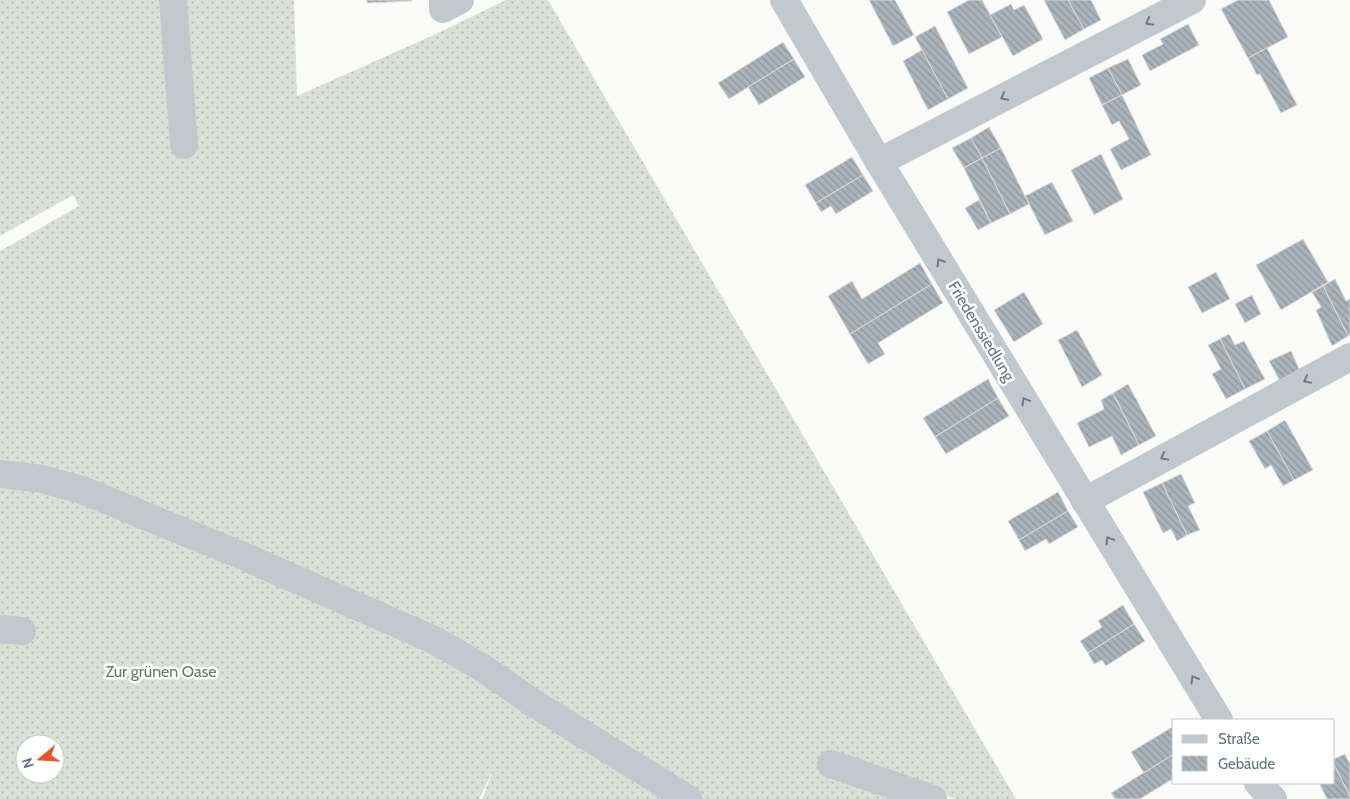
<svg xmlns="http://www.w3.org/2000/svg" width="1350" height="799" font-family="Cabin,sans-serif">
<style>
.grass{fill:url(#grass-dots);fill-rule:evenodd}
.building{fill:url(#building-back-hatch);stroke:#dcdcda}
.lines{fill:none;stroke-linecap:round;stroke-linejoin:round}
.minor{stroke:#c3c8cc;stroke-width:28}
.oneway{stroke:#6a7a87}
.labels{text-anchor:middle;stroke-width:5;stroke-linejoin:round;paint-order:stroke}
.street-label{font-size:16px;fill:#657683;stroke:#fff}
.park-label{font-size:16px;fill:#687a64;stroke:#fff}
</style>
<defs>
<pattern id="grass-dots" width="8" height="8" patternUnits="userSpaceOnUse" patternTransform="scale(1.25)"><rect width="8" height="8" fill="#dadfd7"/><path d="M2 2h.1M6 6h.1" fill="none" stroke="#b4b9b4" stroke-width="1.8" stroke-linecap="round"/></pattern>
<pattern id="building-back-hatch" width="6" height="6" patternUnits="userSpaceOnUse" patternTransform="scale(1.25)"><rect width="6" height="6" fill="#aab3b9"/><path d="M-1 5l2 2M0 0l6 6M5-1l2 2" fill="none" stroke="#8e969c"/></pattern>
</defs>
<rect width="100%" height="100%" fill="#fafaf8"/>
<g class="grass">
<polygon points="0,0 294,0 297,96 438,33 506,0 548,0 1016,799 956,799 822,754 818,768 905,799 700,799 519,686 0,461 0,251 79,206 73,195 0,236"/>
<path d="M0,483L84,500L378,623L685,799H482L494,768L479,799H0ZM25,744H55V774H25Z"/>
</g>
<g class="building">
<polygon points="367,0 412,0 412,1 367,3"/>
<polygon points="869,0 895,0 914,35 893,46"/>
<polygon points="969,0 982,0 1002,37 969,54 947,12"/>
<polygon points="1044,0 1068,0 1084,29 1065,40"/>
<polygon points="1068,0 1091,0 1101,20 1084,29"/>
<polygon points="1238,0 1269,0 1288,37 1248,58 1221,9"/>
<polygon points="1011,4 1014,10 1024,5 1043,39 1013,56 990,15"/>
<polygon points="1188,24 1199,45 1150,71 1142,55 1163,44 1160,39"/>
<polygon points="935,26 968,88 948,99 915,37"/>
<polygon points="783,42 794,59 729,99 718,83"/>
<polygon points="1267,48 1297,105 1281,113 1260,74 1257,75 1248,58"/>
<polygon points="922,50 948,99 928,110 903,61"/>
<polygon points="794,59 805,77 759,105 748,87"/>
<polygon points="1128,59 1141,85 1122,95 1108,68"/>
<polygon points="1108,68 1122,95 1102,105 1089,78"/>
<polygon points="1122,95 1151,155 1121,170 1110,149 1129,139 1119,121 1112,125 1102,105"/>
<polygon points="989,127 1001,148 982,158 971,138"/>
<polygon points="971,138 982,158 964,168 952,148"/>
<polygon points="1001,148 1029,204 1010,214 982,158"/>
<polygon points="1101,154 1123,199 1094,215 1071,170"/>
<polygon points="852,157 863,175 816,203 805,185"/>
<polygon points="982,158 1010,214 991,223 964,168"/>
<polygon points="863,175 873,191 836,214 831,206 821,212 816,203"/>
<polygon points="1052,182 1073,221 1045,235 1025,196"/>
<polygon points="979,200 991,223 978,230 965,208"/>
<polygon points="1303,239 1328,282 1281,310 1256,265"/>
<polygon points="920,263 932,284 850,334 828,296 852,281 862,299"/>
<polygon points="1216,272 1230,299 1202,313 1188,287"/>
<polygon points="1335,279 1346,301 1350,299 1350,335 1348,336 1323,286"/>
<polygon points="932,284 943,303 878,343 885,354 868,364 850,334"/>
<polygon points="1323,286 1348,336 1332,346 1316,310 1321,307 1312,292"/>
<polygon points="1024,292 1043,324 1014,342 994,310"/>
<polygon points="1252,295 1261,314 1245,323 1235,304"/>
<polygon points="1077,330 1102,375 1082,387 1058,340"/>
<polygon points="1229,334 1235,345 1244,341 1265,379 1245,389 1220,339"/>
<polygon points="1220,339 1245,389 1226,399 1212,374 1221,369 1208,345"/>
<polygon points="1291,351 1300,371 1281,383 1269,361"/>
<polygon points="988,379 998,398 935,437 923,418"/>
<polygon points="1128,384 1156,436 1139,445 1113,393"/>
<polygon points="1113,393 1139,445 1121,455 1112,436 1089,447 1077,423 1104,409 1101,400"/>
<polygon points="998,398 1009,416 946,454 935,437"/>
<polygon points="1285,420 1313,470 1294,480 1267,431"/>
<polygon points="1267,431 1294,480 1283,486 1271,465 1265,469 1249,441"/>
<polygon points="1181,474 1195,503 1188,506 1200,530 1187,535 1162,483"/>
<polygon points="1162,483 1187,535 1177,541 1171,529 1163,533 1143,492"/>
<polygon points="1058,492 1068,511 1019,540 1008,521"/>
<polygon points="1068,511 1078,527 1049,544 1046,539 1025,551 1019,540"/>
<polygon points="1123,605 1134,624 1088,653 1080,641 1102,627 1098,621"/>
<polygon points="1134,624 1145,641 1106,666 1102,660 1094,664 1088,653"/>
<polygon points="1174,726 1174,754 1144,773 1131,752"/>
<polygon points="1174,754 1174,778 1140,799 1115,799 1111,793"/>
<polygon points="1345,754 1350,764 1350,797 1334,764 1334,759"/>
<polygon points="1334,764 1350,797 1350,799 1327,799 1319,783 1334,783"/>
</g>
<g class="lines">
<g class="minor">
<polyline points="173,0 184,145"/>
<polyline points="443,0 443,9 460,0"/>
<polyline points="784,0 879,162 1219,720"/>
<polyline points="879,162 1192,0"/>
<polyline points="0,474 42,479 82,490 243,556 434,640 483,668 532,702 688,799"/>
<polyline points="1085,501 1350,357"/>
<polyline points="0,629 22,631"/>
<polyline points="831,764 933,799"/>
<polyline points="1258,783 1273,799"/>
</g>
</g>
<defs><path id="oneway-chevron" d="M-2-3.5L2.5 0L-2 3.5" fill="none" stroke-width="1.6" stroke-linecap="round" stroke-linejoin="round" transform="scale(1.25)"/></defs>
<g class="oneway">
<use href="#oneway-chevron" transform="translate(1149 22) rotate(153)"/>
<use href="#oneway-chevron" transform="translate(1004 97) rotate(153)"/>
<use href="#oneway-chevron" transform="translate(940 262) rotate(-121)"/>
<use href="#oneway-chevron" transform="translate(1307 380) rotate(151)"/>
<use href="#oneway-chevron" transform="translate(1025 401) rotate(-121)"/>
<use href="#oneway-chevron" transform="translate(1164 457) rotate(151)"/>
<use href="#oneway-chevron" transform="translate(1109 540) rotate(-121)"/>
<use href="#oneway-chevron" transform="translate(1194 679) rotate(-121)"/>
</g>
<g class="labels">
<g class="street-label">
<text transform="translate(982 331) rotate(59)" y="6">Friedenssiedlung</text>
</g>
<g class="park-label">
<text x="161" y="677">Zur grünen Oase</text>
</g>
</g>
<rect x="1172" y="719" width="162" height="65" fill="#ffffff" stroke="#c1c8cd"/>
<rect x="1182" y="735" width="25" height="8" fill="#c3c8cc" stroke="#c1c8cd"/>
<text x="1218" y="744" font-size="15" fill="#657683">Straße</text>
<rect x="1182" y="756" width="25" height="15" fill="url(#building-back-hatch)" stroke="#c1c8cd"/>
<text x="1218" y="769" font-size="15" fill="#657683">Gebäude</text>
<g transform="translate(40 759) rotate(252)"><circle r="24" fill="#ffffff" stroke="#c1c8cd"/>
<path d="M0-4L9 19L0 12L-9 19Z" fill="#e4572e"/>
<text y="-8" font-size="14" font-weight="bold" text-anchor="middle" fill="#657683">N</text>
</g>
</svg>
